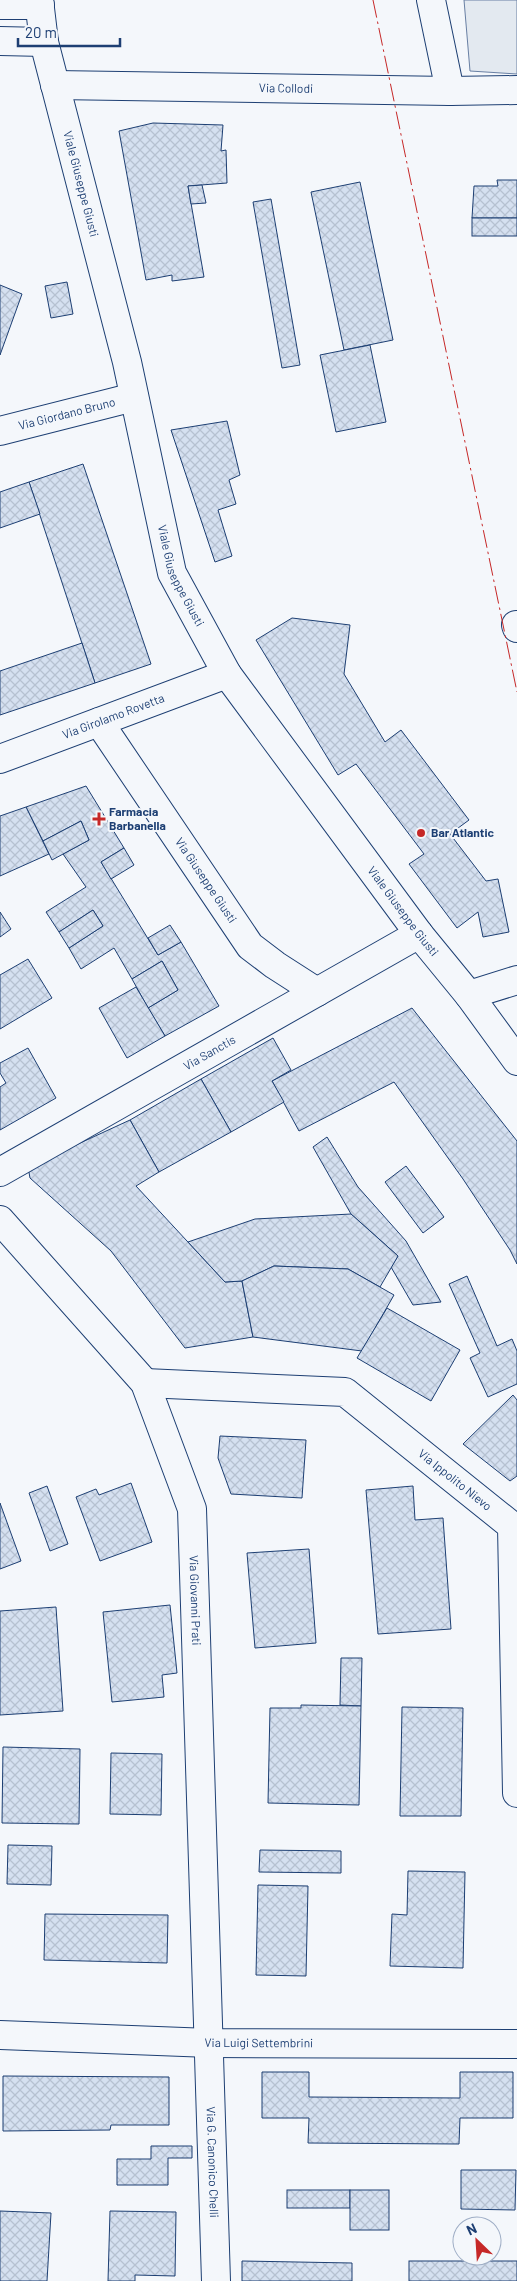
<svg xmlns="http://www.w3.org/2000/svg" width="517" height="2281" font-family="Barlow,sans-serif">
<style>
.green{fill:#e3e9f0;stroke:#687fa3}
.building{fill:url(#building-cross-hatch);stroke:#1d3f73}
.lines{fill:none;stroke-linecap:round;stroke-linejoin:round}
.street-casing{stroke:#1d3f73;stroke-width:30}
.secondary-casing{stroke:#1d3f73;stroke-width:30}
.street{stroke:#f4f7fb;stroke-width:28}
.secondary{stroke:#f4f7fb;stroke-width:28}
.power{stroke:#c62828;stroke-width:1;stroke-dasharray:18 4 2.5 4;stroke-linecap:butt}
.poi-dot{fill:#c62828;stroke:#f4f7fb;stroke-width:2}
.labels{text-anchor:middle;stroke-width:4;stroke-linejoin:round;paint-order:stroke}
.street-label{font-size:12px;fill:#1d3f73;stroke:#f4f7fb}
.poi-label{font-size:12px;font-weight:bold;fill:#1d3f73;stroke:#f4f7fb;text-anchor:start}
</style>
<defs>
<pattern id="building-cross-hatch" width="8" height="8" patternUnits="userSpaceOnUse" patternTransform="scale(1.25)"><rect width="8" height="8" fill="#d5e0f0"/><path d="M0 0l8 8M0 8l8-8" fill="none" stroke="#b6c1d1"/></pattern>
</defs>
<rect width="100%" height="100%" fill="#f4f7fb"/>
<polygon class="green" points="464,0 517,0 517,74 470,71"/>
<g class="building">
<polygon points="153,123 223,125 221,151 226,150 227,183 188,186 204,277 172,281 172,275 146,280 119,131"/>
<polygon points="497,180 517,180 517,218 472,218 474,186 498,186"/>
<polygon points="360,182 393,340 344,350 311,192"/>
<polygon points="202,185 206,203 191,204 188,186"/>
<polygon points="271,199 300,365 282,368 253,202"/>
<rect x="472" y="218" width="45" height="18"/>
<polygon points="67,282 73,314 51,318 45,286"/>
<polygon points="0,285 22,294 0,355"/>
<polygon points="370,345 386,422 336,432 320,355"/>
<polygon points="227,421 240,475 229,480 236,504 218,510 232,556 215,562 171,430"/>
<polygon points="83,464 151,664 95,683 29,482"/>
<polygon points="29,482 40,514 0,528 0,492"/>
<polygon points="292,618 350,625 344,674 385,742 401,730 469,820 450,834 486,881 498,879 509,932 483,937 478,912 457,928 409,864 424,854 356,764 338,775 256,640"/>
<polygon points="82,643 95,683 0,715 0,671"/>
<polygon points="86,786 124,848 101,862 158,955 181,942 219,1006 165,1036 148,1008 178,990 162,961 132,979 114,948 81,969 69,948 103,926 93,910 59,932 46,912 86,887 63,854 89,840 81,821 43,841 26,807"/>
<polygon points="26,807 49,854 0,876 0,816"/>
<polygon points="81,821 89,840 52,860 43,841"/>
<polygon points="124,848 134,865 111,879 101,862"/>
<polygon points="93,910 103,926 69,948 59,932"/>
<polygon points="0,912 11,929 0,937"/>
<polygon points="170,925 181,942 158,955 148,938"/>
<polygon points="28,959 52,998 0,1029 0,975"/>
<polygon points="162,961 178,990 148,1008 132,979"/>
<polygon points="136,987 165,1036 127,1058 99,1008"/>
<polygon points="412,1008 517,1141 517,1264 510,1250 463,1179 394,1082 299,1131 272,1081"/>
<polygon points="273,1038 291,1070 272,1081 284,1102 231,1132 201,1079"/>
<polygon points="28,1048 56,1098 0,1130 0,1087 6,1083 0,1073 0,1063"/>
<polygon points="201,1079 231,1132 159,1172 130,1120"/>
<polygon points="130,1120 159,1172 136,1186 225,1282 242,1281 253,1337 185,1348 111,1251 30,1178 28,1167"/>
<polygon points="327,1137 358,1187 406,1241 441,1302 413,1305 391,1267 398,1256 351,1214 313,1147"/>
<polygon points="406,1166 444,1217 423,1233 385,1182"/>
<polygon points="351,1214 398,1256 380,1287 348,1269 274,1266 242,1281 225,1282 188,1242 255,1219"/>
<polygon points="274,1266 348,1269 394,1295 362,1351 253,1337 242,1281"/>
<polygon points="467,1276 497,1346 512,1339 517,1351 517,1384 488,1397 470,1358 480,1353 449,1284"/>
<polygon points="387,1308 460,1350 431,1401 357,1358"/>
<polygon points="513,1395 517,1400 517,1476 510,1481 463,1444"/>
<polygon points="220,1436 306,1440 302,1498 231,1494 218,1458"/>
<polygon points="131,1483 152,1542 100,1561 76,1497 96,1489 99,1495"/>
<polygon points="47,1486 68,1544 50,1551 29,1493"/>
<polygon points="413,1486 415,1520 443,1518 451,1629 378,1634 366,1490"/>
<polygon points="0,1503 21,1561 0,1569"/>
<polygon points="309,1549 316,1643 255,1648 247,1553"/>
<polygon points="170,1605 177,1673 162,1675 164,1697 112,1702 103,1612"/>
<polygon points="56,1607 63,1711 0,1715 0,1611"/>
<polygon points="341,1658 362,1658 361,1706 340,1705"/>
<polygon points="301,1705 361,1706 359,1805 268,1803 270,1708 301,1708"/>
<polygon points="402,1707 463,1708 461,1816 400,1816"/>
<polygon points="3,1747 80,1749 79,1824 2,1823"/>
<polygon points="111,1753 162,1754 161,1815 110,1814"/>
<polygon points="8,1845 52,1846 51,1885 7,1884"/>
<polygon points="260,1850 341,1851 341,1873 259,1872"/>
<polygon points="408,1871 465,1872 463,1968 390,1966 392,1914 407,1915"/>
<polygon points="258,1885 308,1886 306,1976 256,1975"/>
<polygon points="45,1914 168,1915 167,1963 44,1960"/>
<polygon points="262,2072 309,2072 309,2097 460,2098 460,2072 513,2072 513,2118 460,2118 459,2144 308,2143 309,2118 262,2118"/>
<polygon points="3,2076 169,2077 169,2125 111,2125 110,2130 3,2131"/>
<polygon points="151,2146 192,2146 192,2158 168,2158 168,2185 117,2185 117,2159 151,2159"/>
<polygon points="461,2170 516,2170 515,2210 461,2209"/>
<rect x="287" y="2190" width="63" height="18"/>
<rect x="350" y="2190" width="39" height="40"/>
<polygon points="0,2211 51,2213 47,2281 0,2281"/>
<polygon points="110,2211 176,2212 175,2276 135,2275 135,2281 108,2281"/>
<polygon points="242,2261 352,2263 352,2281 242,2281"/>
<rect x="409" y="2261" width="108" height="20"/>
</g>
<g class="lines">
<g class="street-casing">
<g id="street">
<polyline points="431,0 450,91"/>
<polyline points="0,5 40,5"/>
<polyline points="0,41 44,42"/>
<path id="s1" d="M55,85L450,91L517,90"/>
<path id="s2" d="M0,431L134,397"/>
<polyline points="516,625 517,628"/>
<path id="s3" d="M99,722L250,946L275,965L317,992"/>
<path id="s4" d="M0,759L227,674"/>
<polyline points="469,995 517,980"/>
<path id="s5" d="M0,1172L419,934"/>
<path id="s6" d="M0,1220L145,1383L192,1509L216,2281"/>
<path id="s7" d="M145,1383L345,1392L512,1526L517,1793"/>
<path id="s8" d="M0,2035L210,2043L517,2044"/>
</g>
</g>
<g class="secondary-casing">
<g id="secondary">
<path id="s9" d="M39,0L44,42L127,362L172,573L227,674L419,934L469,995L517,1061"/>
</g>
</g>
<use href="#street" class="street"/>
<use href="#secondary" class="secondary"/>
<polyline class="power" points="373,0 517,692"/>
</g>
<g class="poi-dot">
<path d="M96.5 811.5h5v5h5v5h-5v5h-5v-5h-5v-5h5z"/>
<circle cx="421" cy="833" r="5"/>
</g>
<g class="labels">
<g class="street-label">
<text dy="4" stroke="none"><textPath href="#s1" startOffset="231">Via Collodi</textPath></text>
<text dy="4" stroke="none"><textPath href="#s9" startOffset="189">Viale Giuseppe Giusti</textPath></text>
<text dy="4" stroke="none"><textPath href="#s2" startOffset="69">Via Giordano Bruno</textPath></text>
<text dy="4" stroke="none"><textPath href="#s9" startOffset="594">Viale Giuseppe Giusti</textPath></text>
<text dy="4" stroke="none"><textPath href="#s4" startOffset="121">Via Girolamo Rovetta</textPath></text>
<text dy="4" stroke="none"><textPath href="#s3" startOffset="191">Via Giuseppe Giusti</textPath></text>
<text dy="4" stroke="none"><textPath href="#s9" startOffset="999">Viale Giuseppe Giusti</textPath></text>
<text dy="4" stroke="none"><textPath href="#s5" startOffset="241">Via Sanctis</textPath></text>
<text dy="4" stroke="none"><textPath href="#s7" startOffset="341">Via Ippolito Nievo</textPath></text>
<text dy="4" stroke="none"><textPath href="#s6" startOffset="444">Via Giovanni Prati</textPath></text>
<text dy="4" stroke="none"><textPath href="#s8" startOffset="259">Via Luigi Settembrini</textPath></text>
<text dy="4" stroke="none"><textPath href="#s6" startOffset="1006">Via G. Canonico Chelli</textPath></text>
</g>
<g class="poi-label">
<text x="109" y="816">Farmacia<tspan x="109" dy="14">Barbanella</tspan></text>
<text x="431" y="837">Bar Atlantic</text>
</g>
</g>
<g transform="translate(477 2241) rotate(335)"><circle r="24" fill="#f4f7fb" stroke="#9eadc5"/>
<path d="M0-4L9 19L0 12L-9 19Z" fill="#c62828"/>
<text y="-8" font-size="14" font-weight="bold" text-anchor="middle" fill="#1d3f73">N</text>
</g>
<path d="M18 38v8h102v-8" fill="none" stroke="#1d3f73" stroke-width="2.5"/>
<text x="25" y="38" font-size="15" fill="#1d3f73" stroke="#f4f7fb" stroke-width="4" paint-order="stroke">20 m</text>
</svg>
